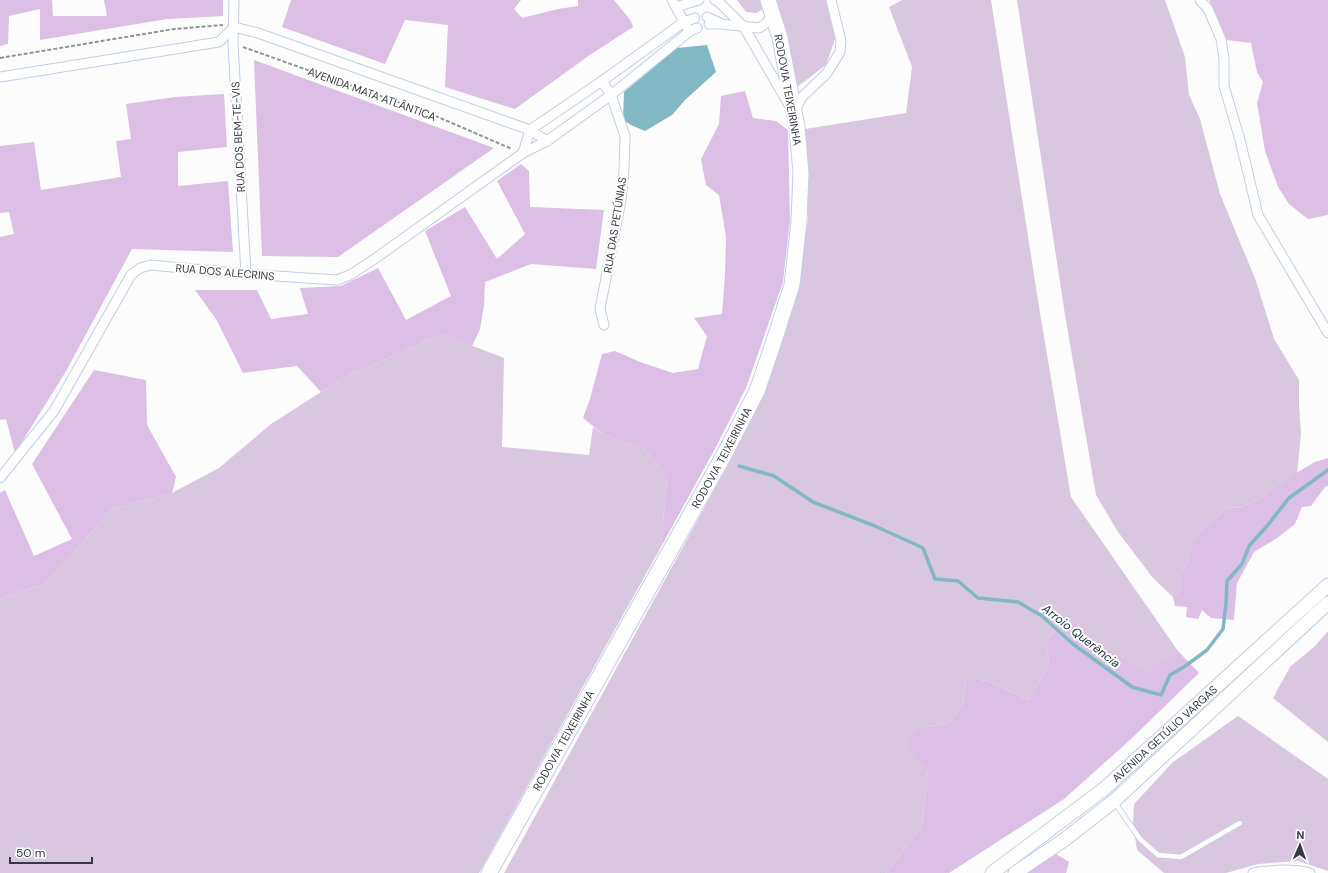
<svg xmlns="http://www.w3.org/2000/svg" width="1328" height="873" font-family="'DM Sans',sans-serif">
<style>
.green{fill:#d9c7df}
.forest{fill:#dbbfe4}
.water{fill:#82b8c3}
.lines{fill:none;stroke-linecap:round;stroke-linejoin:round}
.stream{stroke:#82b8c3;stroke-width:3.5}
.service-casing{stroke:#c2cee7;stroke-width:6}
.minor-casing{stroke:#c2cee7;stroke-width:11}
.secondary-casing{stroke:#c2cee7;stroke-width:15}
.primary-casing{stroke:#c2cee7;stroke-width:17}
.path{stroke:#909398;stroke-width:2;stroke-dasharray:4 2;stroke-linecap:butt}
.service{stroke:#fff;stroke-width:4.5}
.minor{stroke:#fff;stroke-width:9}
.secondary{stroke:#fff;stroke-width:13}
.primary{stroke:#fff;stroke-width:15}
.labels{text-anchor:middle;stroke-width:4;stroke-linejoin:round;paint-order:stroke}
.street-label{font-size:11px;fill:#343943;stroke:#fff}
.water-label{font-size:12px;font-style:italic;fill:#133035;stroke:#fff}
</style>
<rect width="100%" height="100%" fill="#fcfcfc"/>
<g class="green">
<polygon points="737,0 760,0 763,9 757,13 746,12"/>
<polygon points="776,0 826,0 835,39 826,65 797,87"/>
<polygon points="902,0 991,0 1040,313 1071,497 1178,651 1146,673 1100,644 1069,617 1046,640 1049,664 1029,700 987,681 966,678 963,703 949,723 918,729 928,770 922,826 886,873 504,873 729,463 761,396 798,289 808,219 805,129 906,113 912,67 889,7"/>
<polygon points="1017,0 1165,0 1185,57 1189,95 1200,119 1220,194 1256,281 1274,339 1299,380 1299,405 1301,434 1297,473 1279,483 1261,498 1240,508 1228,507 1202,530 1191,543 1188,562 1179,575 1181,589 1173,597 1153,578 1118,532 1096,495 1065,315"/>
<polygon points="442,334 504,358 502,447 589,455 593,427 604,435 645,449 667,477 661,547 479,873 0,873 0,599 46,583 112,509 172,493 219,468 271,424 343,378"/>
<polygon points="1328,631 1328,742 1273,698 1290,667 1315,646"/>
<polygon points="1238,716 1328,779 1328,871 1298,861 1258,864 1226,873 1164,873 1137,850 1133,823 1134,804 1172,763"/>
</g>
<g class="forest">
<polygon points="0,0 52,0 53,16 107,16 104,0 223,0 223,16 167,19 40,40 40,9 9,16 8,44 0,46"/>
<polygon points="291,0 521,0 514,9 522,18 558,9 578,6 578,0 614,0 631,21 633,27 587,57 515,109 445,87 448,25 405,20 385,64 282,27"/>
<polygon points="1209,0 1328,0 1328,215 1308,219 1289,204 1278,187 1265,151 1257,103 1263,82 1257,72 1251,43 1227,40"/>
<polygon points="254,60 494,148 338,257 262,256"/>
<polygon points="745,91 753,118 776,121 788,130 790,220 783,282 746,388 716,447 661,547 667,477 645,449 604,435 583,418 590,399 602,354 615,351 640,362 673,373 698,369 707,336 694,318 722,314 725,276 726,237 719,195 706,185 701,159 719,124 721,96"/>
<polygon points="224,94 227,147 178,152 178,186 228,181 233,252 132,249 65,373 15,453 6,419 0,420 0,237 14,234 9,212 0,213 0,146 34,142 41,190 121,177 116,141 131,139 126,104 175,97"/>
<polygon points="521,164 529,171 530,207 604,210 596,269 531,264 485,282 484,305 480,329 472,346 442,334 343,378 321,392 297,366 243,373 216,319 195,290 257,290 271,319 308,314 300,288 341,286 378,268 406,320 451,296 425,231 465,207 497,259 525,234 497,181"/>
<polygon points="94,370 146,380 147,425 176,477 172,493 112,509 46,583 0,599 0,493 5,490 34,556 72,539 32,464"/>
<polygon points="1328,458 1328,486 1325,487 1311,506 1302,507 1295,524 1277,538 1254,552 1237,583 1234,620 1211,618 1202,610 1198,619 1186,617 1187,607 1175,606 1173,597 1181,589 1179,575 1188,562 1191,543 1202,530 1228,507 1240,508 1261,498 1279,483 1315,462"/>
<polygon points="1069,617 1100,644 1146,672 1178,651 1199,673 1130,740 1064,799 949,873 886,873 922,826 928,770 907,745 918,729 949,723 963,703 966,678 987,681 1029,700 1049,664 1046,640"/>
<polygon points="1056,854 1069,862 1066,873 1026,873"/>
</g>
<polygon class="water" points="707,45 716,72 685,100 672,115 645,131 631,125 623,120 624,92 677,48"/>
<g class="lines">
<polyline class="stream" points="739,466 774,476 813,502 875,526 923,548 935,579 958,581 978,598 1018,602 1042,616 1073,644 1132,687 1161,695 1170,675 1184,667 1207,650 1223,629 1226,604 1227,581 1242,564 1249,546 1267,526 1289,498 1328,470"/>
<g class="service-casing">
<polyline id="service" points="1115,803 1140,839 1158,855 1181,857 1240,823"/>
</g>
<g class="minor-casing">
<g id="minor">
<polyline points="234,0 233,44 246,274"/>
<polyline points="672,0 687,27"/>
<polyline points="715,0 719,2 744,27 789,105"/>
<polyline points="1200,0 1208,9 1221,39 1224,59 1224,86 1240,140 1258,215 1328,333"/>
<polyline points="676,7 699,0"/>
<polyline points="707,17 720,23"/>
<polyline points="709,24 721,24 759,28 765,24 773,16"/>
<polyline points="0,77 219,42 234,27 258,33 530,130 547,141"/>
<polyline points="602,81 611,95 625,136 624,170 621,200 600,309 604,325"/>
<polyline points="795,112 801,98 827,73 840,52 841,41 831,0"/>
<polyline points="523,153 530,130 602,81 684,22 695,18"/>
<polyline points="0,478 54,411 131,275 140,268 151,265 246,274 337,280 350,275 376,258 523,153 547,141 611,95 690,31 697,28"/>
<path d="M1253,873C1271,870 1292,868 1310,873"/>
</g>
</g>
<g class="secondary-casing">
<g id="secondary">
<path id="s1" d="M992,873L1104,789L1328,585"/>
<polyline points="1015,873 1064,840 1114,801 1328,603"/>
</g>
</g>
<g class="primary-casing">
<g id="primary">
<path id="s2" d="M489,873L724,455L757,391L771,350L792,285L799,221L801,173L797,127L780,38L768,0"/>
</g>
</g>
<g class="path">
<polyline points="243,47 431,114 512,149"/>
<polyline points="0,58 174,29 223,25"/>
</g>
<use href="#service" class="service"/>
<use href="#minor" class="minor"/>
<use href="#secondary" class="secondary"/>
<use href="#primary" class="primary"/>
</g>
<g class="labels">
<g class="street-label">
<text transform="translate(788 90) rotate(80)" y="4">RODOVIA TEIXEIRINHA</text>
<text transform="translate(372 94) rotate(20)" y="4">AVENIDA MATA ATLÂNTICA</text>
<text transform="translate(238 137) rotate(-93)" y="4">RUA DOS BEM-TE-VIS</text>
<text transform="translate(615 225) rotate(-81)" y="4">RUA DAS PETÚNIAS</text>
<text transform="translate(225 272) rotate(5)" y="4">RUA DOS ALECRINS</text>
<text dy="4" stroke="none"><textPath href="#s2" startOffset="476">RODOVIA TEIXEIRINHA</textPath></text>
<text dy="4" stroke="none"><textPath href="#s1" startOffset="222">AVENIDA GETÚLIO VARGAS</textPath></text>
<text dy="4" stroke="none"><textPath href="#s2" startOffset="152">RODOVIA TEIXEIRINHA</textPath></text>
</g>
<g class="water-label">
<text transform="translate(1081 636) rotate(38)" y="4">Arroio Querência</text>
</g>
</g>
<g transform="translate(1300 845) rotate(2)" stroke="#ffffff" stroke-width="3" paint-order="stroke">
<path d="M0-3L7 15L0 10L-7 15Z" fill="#343943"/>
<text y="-6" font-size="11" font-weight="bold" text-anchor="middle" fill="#343943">N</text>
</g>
<path d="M10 857v6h82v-6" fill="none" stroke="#343943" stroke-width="2"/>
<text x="16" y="857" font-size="12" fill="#343943" stroke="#ffffff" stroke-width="3" paint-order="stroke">50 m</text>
</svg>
